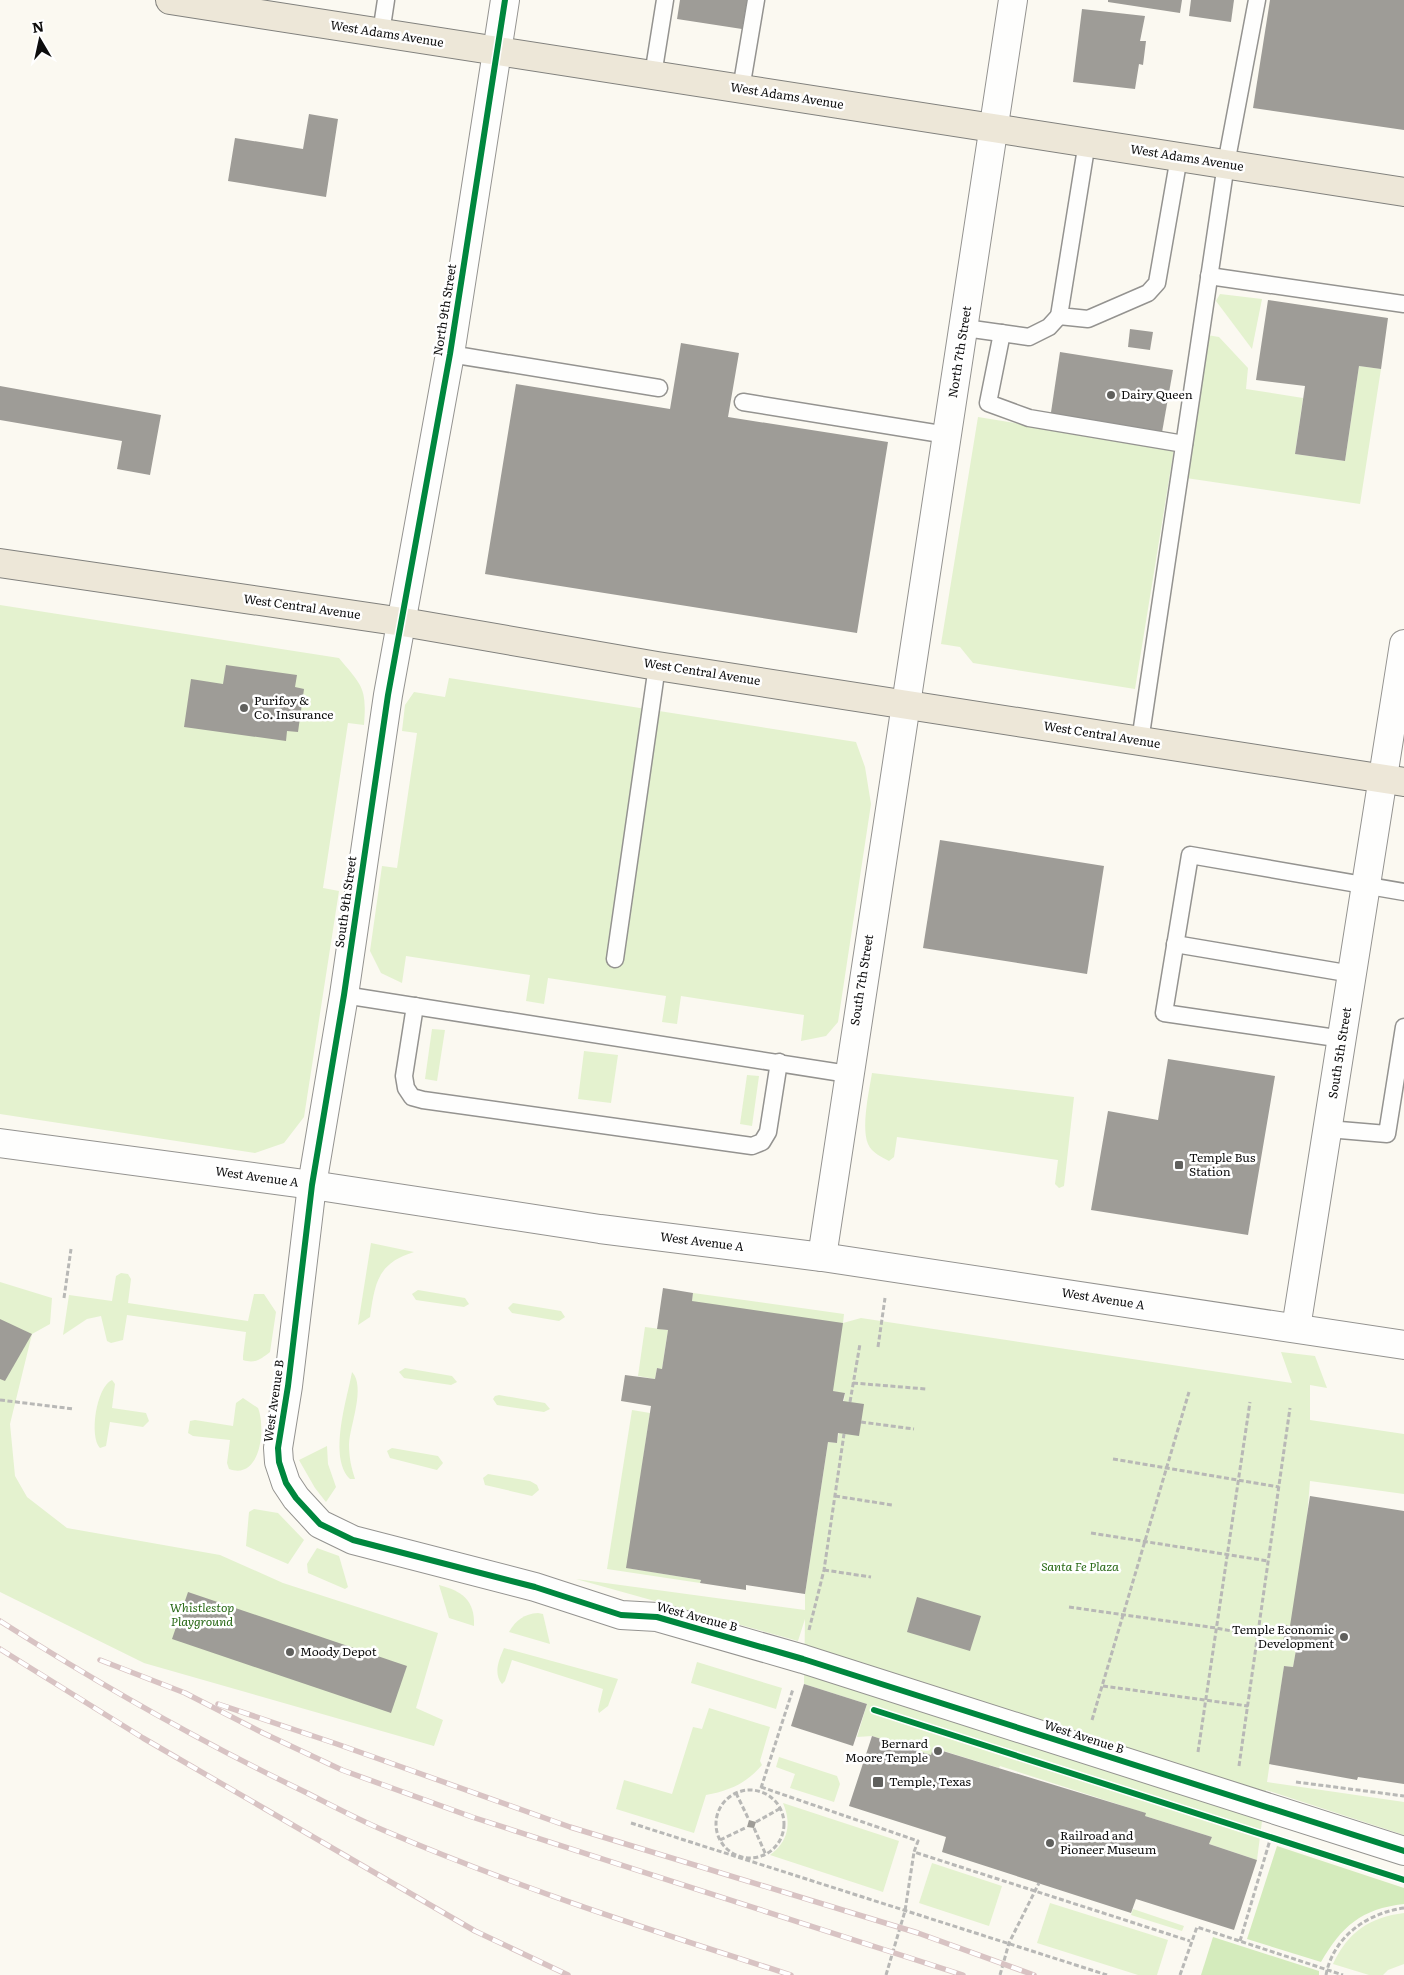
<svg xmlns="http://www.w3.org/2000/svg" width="1404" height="1975" font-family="Literata,serif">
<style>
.green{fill:#e4f2cf}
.forest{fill:#d4ebbc}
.building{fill:#9e9c97}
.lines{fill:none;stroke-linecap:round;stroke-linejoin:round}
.service-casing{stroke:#949390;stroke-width:19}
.minor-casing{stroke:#949390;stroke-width:30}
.primary-casing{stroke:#81817d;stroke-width:30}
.path{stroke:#b8b8b6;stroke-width:3;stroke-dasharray:5 2.5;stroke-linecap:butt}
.service{stroke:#fefefd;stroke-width:16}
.minor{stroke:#fefefd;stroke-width:28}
.primary{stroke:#ede7d8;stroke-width:28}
.rail-casing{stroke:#d8c3c3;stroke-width:5.5}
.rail{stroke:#fff;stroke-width:4;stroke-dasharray:11;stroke-linecap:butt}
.cycleway-casing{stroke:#fff;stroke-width:9}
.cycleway{stroke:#00873e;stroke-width:6}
.poi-dot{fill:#60605d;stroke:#fff;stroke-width:2}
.labels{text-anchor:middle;stroke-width:5;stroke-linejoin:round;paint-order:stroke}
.street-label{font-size:12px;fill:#0d0d0d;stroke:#fff}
.poi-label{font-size:12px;fill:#0d0d0d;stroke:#fff;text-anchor:start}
.park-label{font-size:12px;font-style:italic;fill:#2a6a18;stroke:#fff}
</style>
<rect width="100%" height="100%" fill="#fbf9f1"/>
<g class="green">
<polygon points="1220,294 1262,299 1252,349 1216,301"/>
<polygon points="1207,335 1219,337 1248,368 1246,389 1303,398 1295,454 1345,461 1359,366 1381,369 1360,504 1186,478"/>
<polygon points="978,417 1174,449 1135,689 973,663 960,647 941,644"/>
<path d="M0,605L339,658C362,686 367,687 364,725L348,723L323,888L339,891L304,1117L284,1143L255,1153L0,1114Z"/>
<polygon points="449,678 856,742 865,767 871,804 838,1022 826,1036 801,1041 804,1015 681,996 677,1024 662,1022 666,996 548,978 544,1004 526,1001 530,975 406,956 402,983 381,973 370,951 382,866 397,868 417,733 402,731 405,705 414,692 445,697"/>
<polygon points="432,1029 445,1030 437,1081 425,1079"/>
<polygon points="584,1051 618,1055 611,1103 578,1099"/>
<path d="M872,1073L1074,1097L1064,1186L1059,1188L1055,1184L1058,1160L897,1137L894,1157L889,1161C882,1157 872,1153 868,1144C861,1128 869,1091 872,1073Z"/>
<polygon points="747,1075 759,1076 752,1126 740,1124"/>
<path d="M371,1243L414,1252C378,1263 375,1282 370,1317L358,1325Z"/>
<path d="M121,1273L128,1274L131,1279L128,1303L248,1321L254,1294H264L276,1312L270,1352C261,1359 255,1364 243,1360V1356L246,1332L127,1315L123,1340L111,1343L107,1341L101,1316L87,1319L63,1335L69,1295L112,1301L116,1276Z"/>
<polygon points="0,1282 52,1298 50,1324 32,1334 10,1424 15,1476 27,1497 67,1528 220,1555 283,1583 438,1633 416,1708 443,1720 434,1746 144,1663 0,1592"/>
<polygon points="418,1290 465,1298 469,1304 464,1307 416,1300 412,1294"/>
<polygon points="693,1293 844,1314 843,1323 861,1318 1292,1383 1281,1352 1315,1356 1327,1388 1310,1385 1310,1420 1404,1434 1404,1494 1310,1481 1296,1650 1293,1667 1284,1666 1267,1782 1404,1802 1404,1835 1266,1790 1257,1860 1209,1844 1212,1837 1145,1816 1145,1813 1000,1766 999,1768 934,1748 931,1755 872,1736 857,1737 867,1704 804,1684 805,1619 798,1641 576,1579 805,1610 805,1594 828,1442 837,1443 845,1394 833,1391 692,1301"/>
<polygon points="513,1303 561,1311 565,1317 559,1321 512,1313 508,1308"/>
<polygon points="645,1327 668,1330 662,1369 657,1368 655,1379 638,1376"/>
<polygon points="405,1368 452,1376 457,1382 451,1385 404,1378 399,1372"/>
<path d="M352,1372C366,1387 350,1425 349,1444C349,1457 351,1467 355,1479H350C328,1457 347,1400 352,1372Z"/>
<path d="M112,1380L115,1384L112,1408L146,1413L149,1421L143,1427L110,1422L106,1446L100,1448C89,1437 96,1387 112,1380Z"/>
<polygon points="499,1395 545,1403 550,1409 544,1412 497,1405 493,1399 495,1396"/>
<path d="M243,1398L258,1408C266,1427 261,1481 229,1469L227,1463L230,1440L193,1436L188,1433L190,1421L195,1420L233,1426L236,1403Z"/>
<polygon points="632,1410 650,1413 627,1568 701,1580 700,1583 607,1569"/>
<polygon points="327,1446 328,1464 336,1487 326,1502 315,1488 299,1460"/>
<polygon points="392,1448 438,1456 443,1463 437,1470 390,1458 387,1451"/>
<polygon points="488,1474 530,1481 537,1485 539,1490 532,1496 485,1485 483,1478"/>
<polygon points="254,1509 278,1513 304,1540 288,1564 246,1546 249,1512"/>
<polygon points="317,1548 339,1556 348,1587 345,1589 308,1573 307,1564"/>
<path d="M439,1585C462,1591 475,1600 474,1626L449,1618Z"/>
<path d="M538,1613L543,1614L550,1644L509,1632C516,1620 524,1614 538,1613Z"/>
<path d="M504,1648L618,1679L608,1706L599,1713L598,1710L603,1689L512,1660L505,1681L502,1684C493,1673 499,1660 504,1648Z"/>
<polygon points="697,1662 782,1688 776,1709 691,1683"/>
<path d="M709,1708L770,1727L760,1761L762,1765C747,1783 729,1791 706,1795L694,1833L616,1809L624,1780L672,1794L693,1727L702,1729Z"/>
<polygon points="779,1757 837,1776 840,1784 834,1802 790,1788 795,1774 776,1767"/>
<path d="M783,1803L899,1841L883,1892L770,1855C788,1842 792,1824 783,1803Z"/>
<polygon points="932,1863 1002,1886 989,1926 919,1903"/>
<polygon points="1050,1903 1168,1940 1157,1975 1138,1975 1037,1943"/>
<polygon points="1133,1909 1184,1926 1182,1931 1131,1915"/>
<path d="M1404,1913V1964L1388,1970L1383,1975H1369L1333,1964C1348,1932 1370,1917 1404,1913Z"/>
</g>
<g class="forest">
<path d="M1277,1846L1404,1888V1904C1361,1909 1342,1926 1321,1962L1247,1939Z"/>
<polygon points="1213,1937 1319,1971 1319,1975 1201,1975"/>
</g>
<g class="building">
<polygon points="680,0 747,0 742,29 677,19"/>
<polygon points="1108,0 1182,0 1180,13 1108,2"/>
<polygon points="1191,0 1234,0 1231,22 1189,16"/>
<polygon points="1270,0 1404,0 1404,130 1253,108"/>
<polygon points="1082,9 1145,16 1140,41 1146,41 1143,65 1139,64 1135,89 1073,82"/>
<polygon points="309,114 338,119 326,197 228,181 235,138 303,149"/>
<polygon points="1268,300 1388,318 1381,369 1359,366 1345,461 1295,454 1305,386 1256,380"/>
<polygon points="1130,329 1153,332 1150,350 1128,347"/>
<polygon points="681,343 739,353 728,417 888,442 857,633 485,574 516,384 670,409"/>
<polygon points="1060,352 1173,370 1161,438 1050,419"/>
<polygon points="0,386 161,415 150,475 117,469 122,441 0,420"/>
<polygon points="226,665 297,675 295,687 304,689 298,732 287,731 286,741 184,727 191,679 223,684"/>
<polygon points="940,840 1104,866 1087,974 923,948"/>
<polygon points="1168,1059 1275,1076 1248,1235 1091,1210 1108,1111 1158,1120"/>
<polygon points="663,1288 693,1293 692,1301 843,1323 833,1391 845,1393 843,1401 864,1404 859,1436 838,1433 837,1443 828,1442 805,1594 746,1585 746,1590 700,1583 701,1580 626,1568 651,1406 621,1401 625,1375 655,1379 657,1368 662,1369 668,1330 657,1329"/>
<polygon points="0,1319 32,1334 5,1381 0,1379"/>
<polygon points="1310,1496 1404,1511 1404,1784 1358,1777 1357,1780 1269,1764 1284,1666 1293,1667 1296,1650 1282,1648 1286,1625 1290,1626"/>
<polygon points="188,1592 407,1666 391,1713 172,1639"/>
<polygon points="917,1597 981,1616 970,1651 907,1632"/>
<polygon points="804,1684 867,1704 853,1746 791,1726"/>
<polygon points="872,1736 931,1755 933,1748 1146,1813 1145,1816 1212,1837 1209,1844 1257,1860 1234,1930 1136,1899 1131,1913 942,1852 946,1837 849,1806"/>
<polygon points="749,1820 756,1822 754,1828 747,1827"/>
</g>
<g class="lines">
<g class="service-casing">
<g id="service">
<polyline points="381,33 386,0"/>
<polyline points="653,75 665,0"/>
<polyline points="741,89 756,0"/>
<polyline points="1087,142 1059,316 1088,319 1148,293 1157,283 1179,157"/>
<polyline points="1209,276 1404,304"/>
<polyline points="965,328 1029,337 1049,327 1059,316"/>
<polyline points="1002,333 988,403 1029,418 1184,444"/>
<polyline points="450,354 659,388"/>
<polyline points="743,402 947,435"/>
<polyline points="1140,741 1226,164 1257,0"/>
<polyline points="1175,944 1352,974"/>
<polyline points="615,959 657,666"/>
<polyline points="344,995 848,1074"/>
<polyline points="415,1006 404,1076 406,1088 412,1097 423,1100 752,1146 762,1142 768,1132 779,1062"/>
<polyline points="1343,1039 1164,1013 1190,855 1404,892"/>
<polyline points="1328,1129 1387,1134 1404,1027"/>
</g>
</g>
<g class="minor-casing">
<g id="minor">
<polyline points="505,0 450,354 388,695 344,995 312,1185 288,1386 278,1448 279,1462 286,1483 296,1498 320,1524 353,1540 535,1587 621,1615 657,1617 803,1659 1404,1851"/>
<polyline points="0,1143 312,1185 600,1229 822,1257 1404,1345"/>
<polyline points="822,1257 1013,0"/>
<polyline points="1296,1328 1404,644"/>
</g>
</g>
<g class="primary-casing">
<g id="primary">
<polyline points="170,0 1404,192"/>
<polyline points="0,563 403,622 657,666 1404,782"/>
</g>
</g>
<g class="path">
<polyline points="64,1298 71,1249"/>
<polyline points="878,1347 885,1298"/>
<polyline points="853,1383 926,1389"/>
<polyline points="0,1400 74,1409"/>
<polyline points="850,1402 860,1344"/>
<polyline points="861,1422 914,1429"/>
<polyline points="1113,1459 1279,1487"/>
<polyline points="835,1496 892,1505"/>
<polyline points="1091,1533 1268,1561"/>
<polyline points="824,1570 871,1577"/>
<polyline points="1069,1607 1216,1628 1258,1636"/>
<polyline points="809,1630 824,1570 844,1434"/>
<polyline points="1103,1686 1248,1706"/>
<polyline points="1092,1720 1189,1392"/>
<polyline points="1198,1752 1250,1402"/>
<polyline points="1239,1766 1290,1408"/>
<polyline points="1296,1782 1404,1796"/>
<polyline points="761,1787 918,1841 914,1852 1190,1941"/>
<polyline points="761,1788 793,1689"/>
<circle cx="750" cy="1824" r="34"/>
<polyline points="736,1793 749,1820"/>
<polyline points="756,1822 781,1808"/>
<polyline points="631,1823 1107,1975"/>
<polyline points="754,1828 766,1855"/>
<polyline points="720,1840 747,1827"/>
<polyline points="1240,1941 1270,1840"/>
<polyline points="886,1975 905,1911 914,1852"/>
<polyline points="1000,1975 1009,1943 1039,1883"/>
<polyline points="1180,1975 1197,1927 1343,1975"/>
<path d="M1326,1975C1333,1937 1367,1913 1404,1908"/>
</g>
<use href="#service" class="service"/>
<use href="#minor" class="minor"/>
<use href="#primary" class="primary"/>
<g class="rail-casing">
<g id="rail">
<path d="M0,1621C99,1684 199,1741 305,1792C331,1805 357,1819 383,1830C515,1887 653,1931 791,1975"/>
<polyline points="0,1649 143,1738 475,1931 568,1975"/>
<polyline points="100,1660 185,1693 263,1733 342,1770 472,1817 963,1975"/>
<polyline points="218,1704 337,1744 570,1827 918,1933 1034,1975"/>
</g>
</g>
<use href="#rail" class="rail"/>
<g class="cycleway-casing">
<g id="cycleway">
<polyline points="505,0 450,354 388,695 344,995 312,1185 288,1386 278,1448 279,1462 286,1483 296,1498 320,1524 353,1540 535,1587 621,1615 657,1617 803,1659 1404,1851"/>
<polyline points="874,1710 1404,1880"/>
</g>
</g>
<use href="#cycleway" class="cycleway"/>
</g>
<g class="poi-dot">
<circle cx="1111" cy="395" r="5"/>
<circle cx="244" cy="708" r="5"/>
<rect x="1174" y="1160" width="10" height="10" rx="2.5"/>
<circle cx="1344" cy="1637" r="5"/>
<circle cx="290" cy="1652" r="5"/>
<circle cx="938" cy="1751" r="5"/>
<rect x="872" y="1776" width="12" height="12" rx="2.5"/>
<circle cx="1050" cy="1843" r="5"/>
</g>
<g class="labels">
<g class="street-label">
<text transform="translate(387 34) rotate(9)" y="4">West Adams Avenue</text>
<text transform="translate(787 96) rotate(9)" y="4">West Adams Avenue</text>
<text transform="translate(1187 158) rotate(9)" y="4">West Adams Avenue</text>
<text transform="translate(445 310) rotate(-81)" y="4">North 9th Street</text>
<text transform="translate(960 352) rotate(-81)" y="4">North 7th Street</text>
<text transform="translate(302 607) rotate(8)" y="4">West Central Avenue</text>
<text transform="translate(702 672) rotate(9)" y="4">West Central Avenue</text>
<text transform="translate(1102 735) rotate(9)" y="4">West Central Avenue</text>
<text transform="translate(346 902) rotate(-82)" y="4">South 9th Street</text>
<text transform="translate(862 980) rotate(-81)" y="4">South 7th Street</text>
<text transform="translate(1340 1053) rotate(-81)" y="4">South 5th Street</text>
<text transform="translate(257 1177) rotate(8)" y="4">West Avenue A</text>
<text transform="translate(702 1242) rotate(7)" y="4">West Avenue A</text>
<text transform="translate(1103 1299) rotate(9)" y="4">West Avenue A</text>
<text transform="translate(274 1401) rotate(-82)" y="4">West Avenue B</text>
<text transform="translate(697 1617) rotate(15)" y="4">West Avenue B</text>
<text transform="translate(1084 1737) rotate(18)" y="4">West Avenue B</text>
</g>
<g class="poi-label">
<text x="1121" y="399">Dairy Queen</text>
<text x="254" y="705">Purifoy &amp;<tspan x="254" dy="14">Co. Insurance</tspan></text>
<text x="1189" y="1162">Temple Bus<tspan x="1189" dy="14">Station</tspan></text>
<text x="1334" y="1634" text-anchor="end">Temple Economic<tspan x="1334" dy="14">Development</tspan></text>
<text x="300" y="1656">Moody Depot</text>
<text x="928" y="1748" text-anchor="end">Bernard<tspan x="928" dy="14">Moore Temple</tspan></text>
<text x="889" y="1786">Temple, Texas</text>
<text x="1060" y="1840">Railroad and<tspan x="1060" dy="14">Pioneer Museum</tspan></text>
</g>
<g class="park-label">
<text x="1080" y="1571">Santa Fe Plaza</text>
<text x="202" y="1612">Whistlestop<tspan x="202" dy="14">Playground</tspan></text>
</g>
</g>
<g transform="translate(40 40) rotate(351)" stroke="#ffffff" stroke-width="4" paint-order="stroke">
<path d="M0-4L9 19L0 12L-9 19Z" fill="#0d0d0d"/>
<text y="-8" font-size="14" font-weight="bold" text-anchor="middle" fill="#0d0d0d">N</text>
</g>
</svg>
